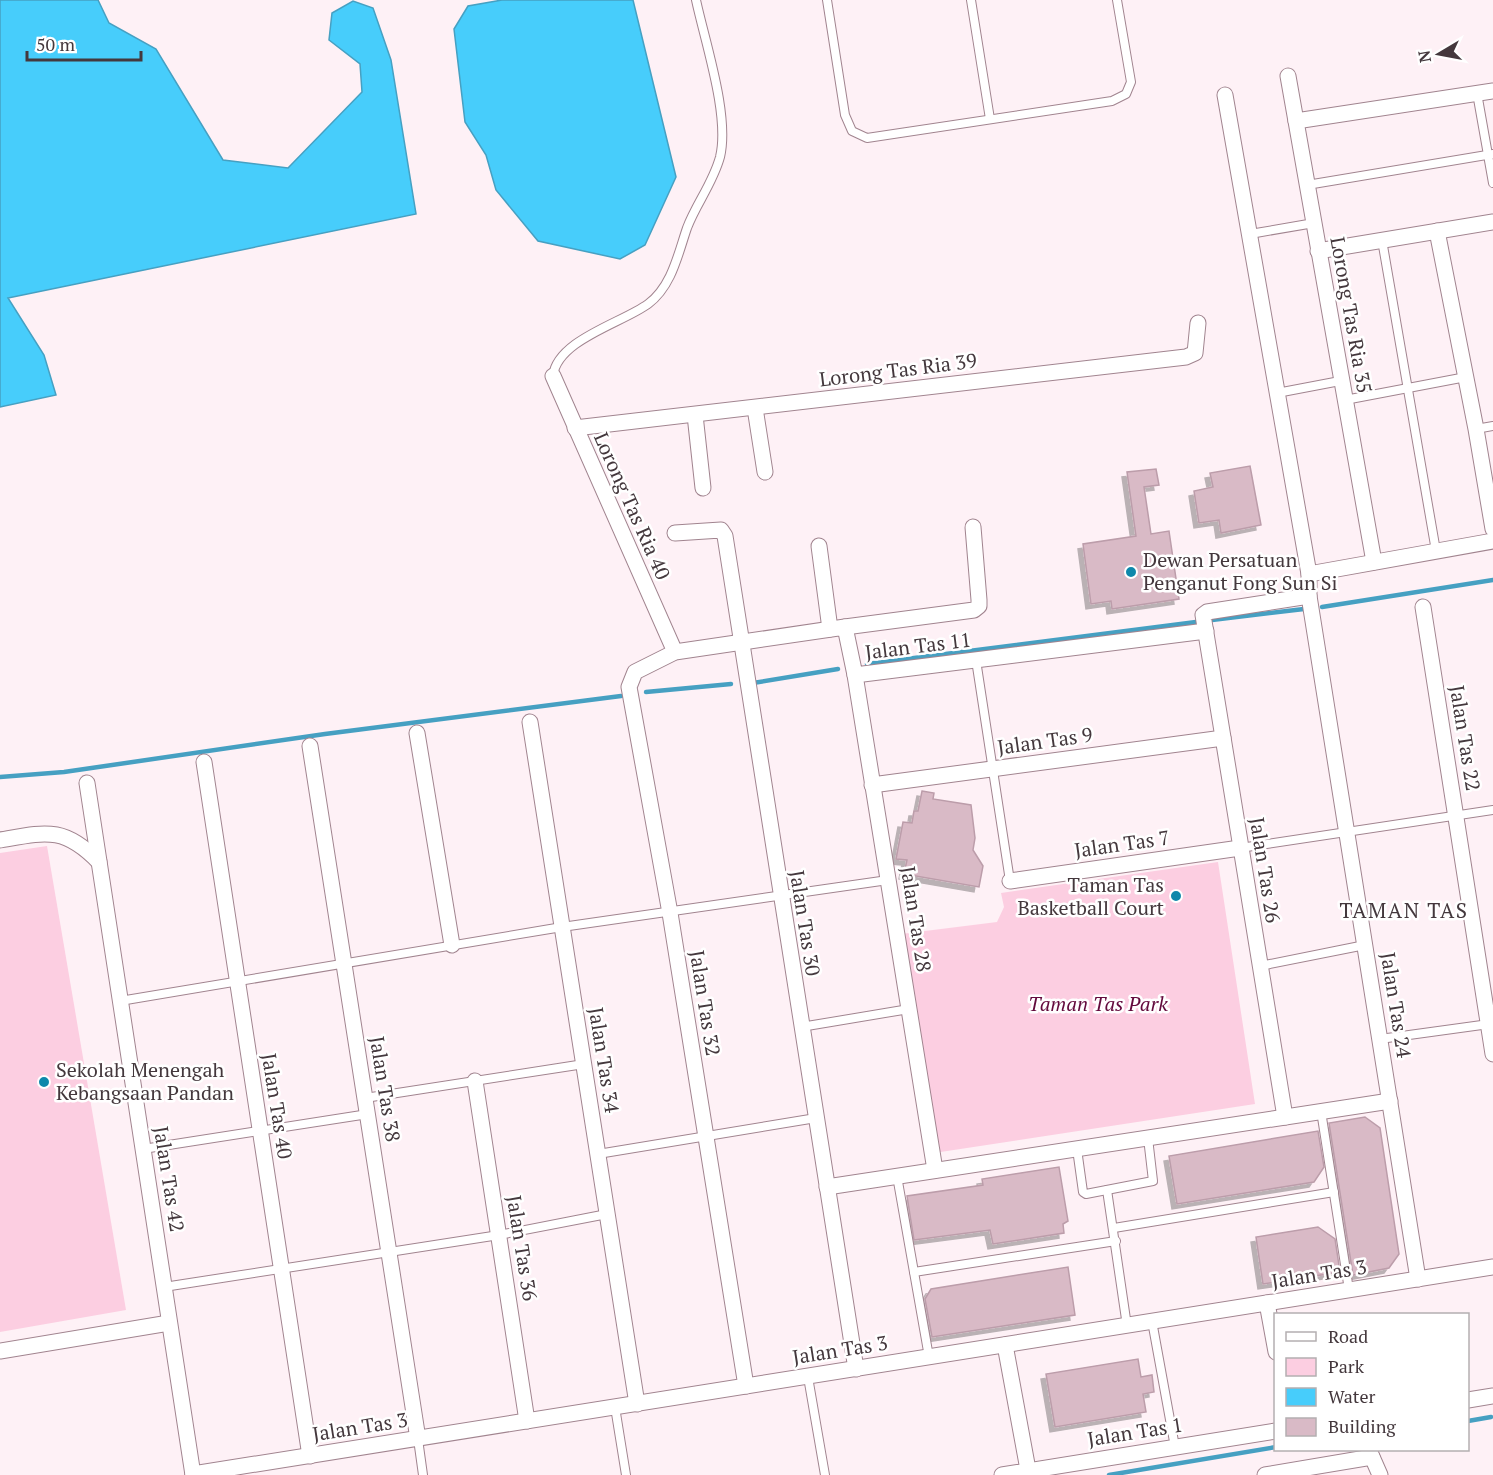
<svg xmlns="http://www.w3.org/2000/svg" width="1493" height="1475" font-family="'PT Serif',serif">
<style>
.green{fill:#fccee1}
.water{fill:#47cdfb;stroke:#46a0c2;stroke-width:1.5}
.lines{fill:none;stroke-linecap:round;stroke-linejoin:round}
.stream{stroke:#46a0c2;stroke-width:4.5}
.building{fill:#d9bac6;stroke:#bc9daa;stroke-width:1.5;filter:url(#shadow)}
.service-casing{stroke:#a1848f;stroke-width:10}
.minor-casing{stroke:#a1848f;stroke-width:17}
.service{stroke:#fff;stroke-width:8}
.minor{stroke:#fff;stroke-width:15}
.poi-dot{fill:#0e88ab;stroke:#fff;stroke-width:2}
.labels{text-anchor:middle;stroke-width:5;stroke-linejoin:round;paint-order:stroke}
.street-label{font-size:20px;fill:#44383d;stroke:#fff}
.poi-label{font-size:20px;fill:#44383d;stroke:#fff;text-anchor:start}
.park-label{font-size:20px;font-style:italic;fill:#630a3d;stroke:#fff}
.neighbourhood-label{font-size:21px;letter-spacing:1.5px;fill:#44383d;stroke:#fff}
</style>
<defs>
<filter id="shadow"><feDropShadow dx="-5" dy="5" stdDeviation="0" flood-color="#0004"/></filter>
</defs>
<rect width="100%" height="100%" fill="#fef1f6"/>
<g class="green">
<polygon points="47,846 126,1310 0,1332 0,853"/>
<polygon points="1218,862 1255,1104 934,1153 901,934 997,922 1004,907 1001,893"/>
</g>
<g class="water">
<polygon points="0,0 98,0 109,23 156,49 223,160 288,168 362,92 360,64 329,40 332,13 353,1 373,8 391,60 416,214 8,298 44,355 56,395 0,407"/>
<polygon points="502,0 633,0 676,177 645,245 620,259 538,241 496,190 486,155 465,122 454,29 468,6"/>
</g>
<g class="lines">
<g class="stream">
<polyline points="1322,607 1493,580"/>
<polyline points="1212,620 1304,609"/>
<polyline points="867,664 1196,622"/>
<polyline points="753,683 838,669"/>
<polyline points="646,692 731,684"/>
<polyline points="0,777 64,772 325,734 621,696"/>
<polyline points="1468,1421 1491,1417"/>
<polyline points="1109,1475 1276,1447"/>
</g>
</g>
<g class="building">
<polygon points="1250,466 1261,525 1221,533 1219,520 1199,523 1194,491 1213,487 1210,473"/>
<polygon points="1156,469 1159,485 1144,487 1151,534 1169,531 1179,599 1112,609 1111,601 1091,604 1083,544 1136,536 1127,472"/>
<polygon points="922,791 934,793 933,799 971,805 975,838 973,850 983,866 979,887 904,874 907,860 896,859 903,822 912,823 914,811 918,811"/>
<polygon points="1365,1117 1380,1128 1399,1254 1389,1268 1353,1275 1329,1123"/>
<polygon points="1318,1131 1324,1167 1314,1182 1177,1204 1169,1156"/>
<polygon points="1059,1167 1068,1221 1063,1224 1064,1233 993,1244 990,1230 914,1240 907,1196 983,1185 982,1179"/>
<polygon points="1318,1227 1335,1239 1340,1272 1263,1284 1256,1237"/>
<polygon points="1068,1267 1075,1315 932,1337 925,1299 931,1289"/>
<polygon points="1138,1359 1141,1377 1152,1375 1154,1392 1143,1394 1146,1412 1055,1427 1046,1374"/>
</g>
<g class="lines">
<g class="service-casing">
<g id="service">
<polyline points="827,0 845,115 852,131 867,138 1112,101 1126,94 1131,82 1117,0"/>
<polyline points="971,0 990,119"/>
<polyline points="1477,93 1493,183"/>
<polyline points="1307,185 1493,154"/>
<polyline points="1250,234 1314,223"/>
<polyline points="1382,240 1436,551"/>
<path d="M553,376C557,340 622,323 648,304C672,286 678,254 687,228C696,204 713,183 720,157C730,116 705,42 696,0"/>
<polyline points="1277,393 1340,381"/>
<polyline points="1345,400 1466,377"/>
<polyline points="1476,429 1493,426"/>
<polyline points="976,660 1010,881"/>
<polyline points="1240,848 1493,810"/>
<polyline points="1260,966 1365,945"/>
<polyline points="120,1001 562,927 888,880"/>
<polyline points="801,1027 909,1009"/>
<polyline points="1380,1039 1489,1024"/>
<polyline points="365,1098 584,1064"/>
<polyline points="1321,1111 1349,1290"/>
<polyline points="143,1149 368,1114"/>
<polyline points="1077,1149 1083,1192 1086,1194 1153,1181 1148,1138"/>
<polyline points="598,1154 816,1118"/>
<polyline points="897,1176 929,1357"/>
<polyline points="1107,1190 1127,1326"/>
<polyline points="1114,1228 1334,1192"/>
<polyline points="914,1272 1116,1241"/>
<polyline points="164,1287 499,1235 607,1214"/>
<polyline points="1152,1321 1175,1447"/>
<polyline points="808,1377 825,1475"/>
<polyline points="615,1407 626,1475"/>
<polyline points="418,1439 423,1475"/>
</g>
</g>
<g class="minor-casing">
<g id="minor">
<polyline points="1288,76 1374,562"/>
<polyline points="1225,95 1309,574 1309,596 1207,612 1203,615 1285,1117"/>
<polyline points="1296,121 1493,91"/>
<polyline points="1437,231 1476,429 1493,529"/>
<polyline points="1318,251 1493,222"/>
<polyline points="553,376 675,652"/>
<polyline points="755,408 765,472"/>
<polyline points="695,415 703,488"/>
<polyline points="575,428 1186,357 1195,353 1198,323"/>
<polyline points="675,533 721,530 725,536 856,1369"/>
<polyline points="819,546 830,629"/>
<polyline points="1309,574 1493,541"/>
<polyline points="1309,596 1418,1279"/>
<polyline points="1423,607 1493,1054"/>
<polyline points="845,627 974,610 979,606 979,600 973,527"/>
<polyline points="855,675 935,1170"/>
<polyline points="530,722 637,1404"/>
<polyline points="417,733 452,945"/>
<polyline points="310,746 418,1439"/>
<polyline points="204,762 310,1456"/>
<polyline points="87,783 193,1475"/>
<polyline points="872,785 1223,738"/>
<path d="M0,840C46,832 64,826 99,862"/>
<polyline points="1010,881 1240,848"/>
<polyline points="475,1081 527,1421"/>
<polyline points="827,1187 1390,1101"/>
<polyline points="1267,1303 1276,1352"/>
<polyline points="1005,1345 1029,1475"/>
<polyline points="0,1351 169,1323"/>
<polyline points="746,1386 670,913 629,687 635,672 675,652 845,627 855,675 1206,631"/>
<polyline points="1468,1400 1493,1396"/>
<polyline points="1369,1450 1380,1475"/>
<polyline points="193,1474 1493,1267"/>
<polyline points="1002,1475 1276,1431"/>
<polyline points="1265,1475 1372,1457"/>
</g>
</g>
<use href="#service" class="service"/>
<use href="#minor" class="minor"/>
</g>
<g class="poi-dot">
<circle cx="1131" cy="572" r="6"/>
<circle cx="1176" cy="896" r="6"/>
<circle cx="44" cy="1082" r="6"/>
</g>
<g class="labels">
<g class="street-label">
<text transform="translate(1351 315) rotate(80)" y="7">Lorong Tas Ria 35</text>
<text transform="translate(898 370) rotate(-7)" y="7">Lorong Tas Ria 39</text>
<text transform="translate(632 506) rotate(66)" y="7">Lorong Tas Ria 40</text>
<text transform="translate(918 646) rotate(-7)" y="7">Jalan Tas 11</text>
<text transform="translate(1465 738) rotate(81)" y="7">Jalan Tas 22</text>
<text transform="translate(1045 741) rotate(-8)" y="7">Jalan Tas 9</text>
<text transform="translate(1122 844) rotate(-8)" y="7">Jalan Tas 7</text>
<text transform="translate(1265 870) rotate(81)" y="7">Jalan Tas 26</text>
<text transform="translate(916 919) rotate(81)" y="7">Jalan Tas 28</text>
<text transform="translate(805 923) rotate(81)" y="7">Jalan Tas 30</text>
<text transform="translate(705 1003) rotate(81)" y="7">Jalan Tas 32</text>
<text transform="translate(1396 1005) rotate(81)" y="7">Jalan Tas 24</text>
<text transform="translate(604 1060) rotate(81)" y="7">Jalan Tas 34</text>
<text transform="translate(385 1089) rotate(81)" y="7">Jalan Tas 38</text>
<text transform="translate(277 1106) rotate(81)" y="7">Jalan Tas 40</text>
<text transform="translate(169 1179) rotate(81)" y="7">Jalan Tas 42</text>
<text transform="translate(522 1248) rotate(81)" y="7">Jalan Tas 36</text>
<text transform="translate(1319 1274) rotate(-9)" y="7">Jalan Tas 3</text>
<text transform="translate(840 1350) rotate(-9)" y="7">Jalan Tas 3</text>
<text transform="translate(360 1427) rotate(-9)" y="7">Jalan Tas 3</text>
<text transform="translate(1135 1432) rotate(-9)" y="7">Jalan Tas 1</text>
</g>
<g class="poi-label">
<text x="1143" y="567">Dewan Persatuan<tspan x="1143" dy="23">Penganut Fong Sun Si</tspan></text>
<text x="1164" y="892" text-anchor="end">Taman Tas<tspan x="1164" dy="23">Basketball Court</tspan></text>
<text x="56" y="1077">Sekolah Menengah<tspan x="56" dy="23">Kebangsaan Pandan</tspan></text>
</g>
<g class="park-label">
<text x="1098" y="1011">Taman Tas Park</text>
</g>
<g class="neighbourhood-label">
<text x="1404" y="918">TAMAN TAS</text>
</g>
</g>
<rect x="1274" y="1313" width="195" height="138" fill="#ffffff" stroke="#b4afb1" stroke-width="1.5"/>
<rect x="1286" y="1332" width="30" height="9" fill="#ffffff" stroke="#b4afb1" stroke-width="1.5"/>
<text x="1328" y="1343" font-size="18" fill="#44383d">Road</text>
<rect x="1286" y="1358" width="30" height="18" fill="#fccee1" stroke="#b4afb1" stroke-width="1.5"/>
<text x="1328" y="1373" font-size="18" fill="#44383d">Park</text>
<rect x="1286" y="1388" width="30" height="18" fill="#47cdfb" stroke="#b4afb1" stroke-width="1.5"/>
<text x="1328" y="1403" font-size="18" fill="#44383d">Water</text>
<rect x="1286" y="1418" width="30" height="18" fill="#d9bac6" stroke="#b4afb1" stroke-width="1.5"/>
<text x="1328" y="1433" font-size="18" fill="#44383d">Building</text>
<g transform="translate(1439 54) rotate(260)" stroke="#ffffff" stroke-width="4.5" paint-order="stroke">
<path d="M0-4.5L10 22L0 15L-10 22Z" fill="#44383d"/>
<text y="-9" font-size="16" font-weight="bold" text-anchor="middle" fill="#44383d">N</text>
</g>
<path d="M27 51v9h114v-9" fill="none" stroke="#44383d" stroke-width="3"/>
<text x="36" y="51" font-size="18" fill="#44383d" stroke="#ffffff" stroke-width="4.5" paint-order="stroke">50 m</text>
</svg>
